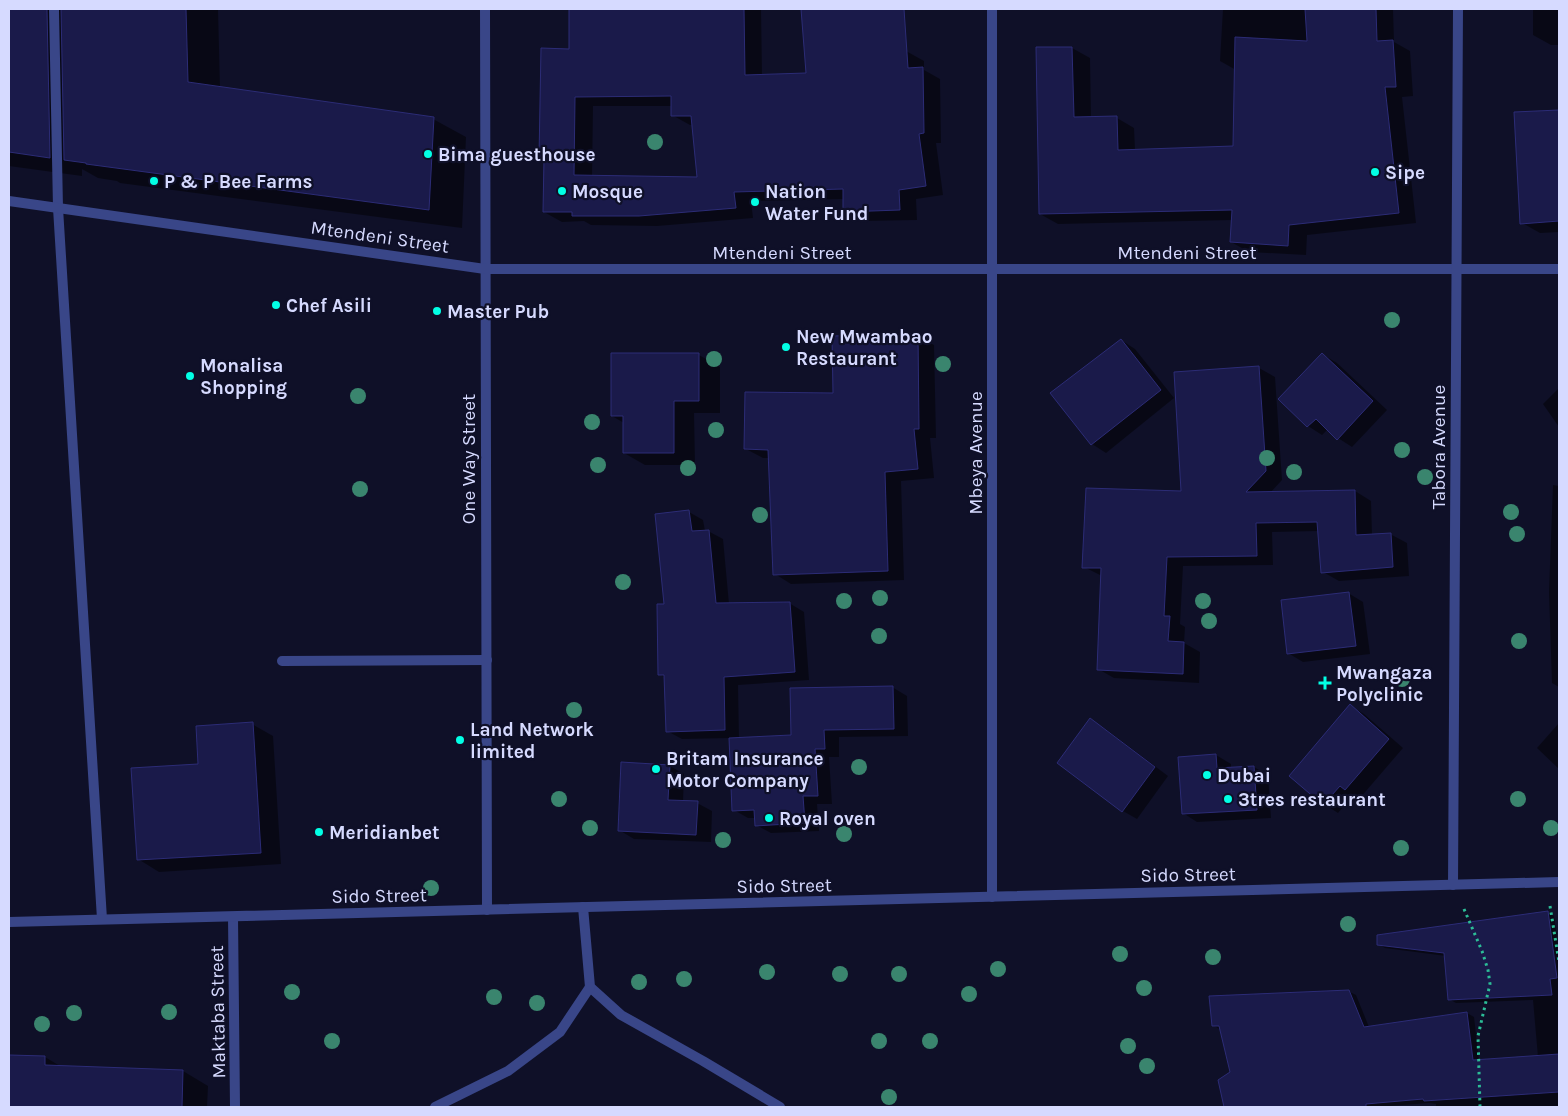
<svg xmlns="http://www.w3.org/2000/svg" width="1568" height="1116" font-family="Karla,sans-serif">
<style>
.shadow{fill:#0007;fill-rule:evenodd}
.building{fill:#1a1a4a;stroke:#2c2c76;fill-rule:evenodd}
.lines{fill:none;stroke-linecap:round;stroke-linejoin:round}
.path{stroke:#2cbd97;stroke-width:3;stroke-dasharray:2.5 4;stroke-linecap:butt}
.lane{stroke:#394688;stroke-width:10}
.street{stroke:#394688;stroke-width:10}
.tree{fill:#3a856e}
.poi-dot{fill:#02ffe5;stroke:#0f1028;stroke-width:2}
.labels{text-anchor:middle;stroke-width:4.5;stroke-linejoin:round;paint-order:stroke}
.poi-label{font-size:19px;font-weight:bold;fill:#d6daff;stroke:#0f1028;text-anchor:start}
.street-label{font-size:19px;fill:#d6daff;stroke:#0f1028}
</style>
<rect width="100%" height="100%" fill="#0f1028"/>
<g class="shadow">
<polygon points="9,9 218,9 220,88 433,119 466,137 462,228 120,183 117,181 98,178 82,169 82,176 9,166"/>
<path d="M571,9H761L762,76L808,75L802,9H920L856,14L906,51L924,61V70L940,79L941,143H936L943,195L916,199L917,220L862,221L845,211V199L751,201L753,218L657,226L591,225L584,221L562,222L544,212L545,160L540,157L570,50ZM593,106H672V115L690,125H693L698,178L592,177Z"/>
<polygon points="1223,9 1393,9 1394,42 1410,51 1413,96 1402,97 1416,223 1307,235 1306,255 1249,252 1231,242 1232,220 1058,224 1040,214 1072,48 1090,58 1091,118 1117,118 1134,128 1135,150 1234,147 1236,70 1220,61"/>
<polygon points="1533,9 1559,9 1559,45 1551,45 1533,35"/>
<polygon points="1559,111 1559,232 1540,233 1522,223 1516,114"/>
<polygon points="917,336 934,345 936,438 930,438 934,478 901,481 904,580 791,584 775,574 770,458 763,458 746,449 834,394"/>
<polygon points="1121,340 1135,349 1174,398 1106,453 1092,444"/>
<polygon points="1322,354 1337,363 1387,410 1352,447 1338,438 1328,429 1322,435 1308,426 1280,399"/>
<polygon points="699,355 720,367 720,413 694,413 695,465 645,465 624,453 624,423 612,416"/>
<polygon points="1259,368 1275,377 1282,480 1270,493 1355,491 1371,501 1372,535 1390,534 1407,543 1409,576 1339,581 1323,572 1319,531 1272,532 1273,565 1183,566 1180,624 1185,627 1184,643 1200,652 1199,683 1114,678 1098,669 1102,576 1084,567 1183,493"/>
<polygon points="1559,388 1559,427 1543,404"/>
<polygon points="1553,485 1559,486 1559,687 1552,683 1549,592"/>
<polygon points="689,512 703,520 705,531 708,531 723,539 729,604 789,603 804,612 809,680 738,685 739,739 793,736 892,687 907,696 908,736 839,737 839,757 829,757 832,804 817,804 819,831 771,833 756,825 756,818 748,818 734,810 731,738 682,739 667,731 666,678 659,674 665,605"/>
<polygon points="1348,593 1363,602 1370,654 1303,662 1288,653"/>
<polygon points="1350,706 1364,714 1403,748 1360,798 1354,794 1338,813 1324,804 1291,776"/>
<polygon points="1090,720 1104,728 1168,776 1137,819 1123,811"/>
<polygon points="1559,723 1559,769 1537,748"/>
<polygon points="252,724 273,736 281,864 159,872 138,859 200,765"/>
<polygon points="1216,755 1231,764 1231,769 1254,767 1268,775 1271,818 1197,822 1183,813 1180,758"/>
<polygon points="670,766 684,774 683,802 697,803 712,811 711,842 634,839 619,830"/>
<polygon points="1547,912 1554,916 1559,952 1559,1107 1436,1107 1436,1104 1429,1103 1376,1107 1225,1107 1220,1080 1231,1072 1221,1030 1213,1025 1348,991 1356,995 1369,1027 1467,1013 1474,1017 1479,1061 1538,1057 1533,1000 1456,1003 1449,999 1446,956 1385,948 1378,944"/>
<polygon points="9,1056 45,1057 60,1066 183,1071 208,1086 207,1107 9,1107"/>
</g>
<g class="building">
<polygon points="9,9 47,9 50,158 9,152"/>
<polygon points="61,9 186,9 188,82 434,117 429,210 86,164 86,163 64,160"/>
<path d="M569,9H744L745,75L806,73L801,9H904L908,68L923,67L924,133L919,134L926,186L899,190L900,210L843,212V189L734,192L736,208L639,216H572V212H543L544,158H539L541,48L569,49ZM671,96V116H691L697,177L574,175L575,97Z"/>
<polygon points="1305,9 1376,9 1377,41 1393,40 1396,87 1385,87 1399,213 1289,225 1288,246 1230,242 1232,210 1039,214 1036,47 1072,47 1074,117 1117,116 1118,150 1233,146 1235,37 1307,41"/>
<polygon points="1559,110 1559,221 1520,224 1514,112"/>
<polygon points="918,334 919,429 914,429 918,469 885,472 888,571 773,575 768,450 744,449 745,392 833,393 832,336"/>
<polygon points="1121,339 1161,390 1091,445 1050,393"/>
<polygon points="611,353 699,353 699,401 674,401 674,453 623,453 623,416 611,416"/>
<polygon points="1322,353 1373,401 1337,440 1316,419 1307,427 1278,399"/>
<polygon points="1259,366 1266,471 1246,492 1355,490 1356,535 1391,533 1393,567 1321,573 1317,522 1256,523 1257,556 1167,557 1164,616 1170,616 1168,641 1184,642 1183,674 1097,670 1101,568 1082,568 1086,488 1181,491 1174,372"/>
<polygon points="689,510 692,531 709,530 716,603 790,602 795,672 724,677 725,730 666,732 664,675 658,675 657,604 664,604 655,514"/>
<polygon points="1349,592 1356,646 1287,654 1281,600"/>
<polygon points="893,686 894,729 824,730 825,749 815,749 818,796 803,796 805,823 755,826 754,810 732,811 729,738 791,735 790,688"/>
<polygon points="1350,704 1389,739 1345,790 1340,786 1323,805 1289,776"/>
<polygon points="1090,718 1155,767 1122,812 1057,763"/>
<polygon points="253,722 261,853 137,860 131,768 198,764 196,726"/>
<polygon points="1216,754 1217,768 1254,766 1257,810 1182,814 1178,757"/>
<polygon points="621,762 670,765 668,800 698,801 696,835 618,831"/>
<polygon points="1548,911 1557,978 1550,979 1552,995 1448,1000 1444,953 1377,945 1377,935"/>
<polygon points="1349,990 1364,1027 1467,1012 1473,1060 1559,1054 1559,1092 1424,1101 1423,1099 1366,1104 1366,1107 1224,1107 1218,1080 1230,1072 1219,1026 1212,1026 1209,996"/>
<polygon points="9,1055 45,1056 45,1065 183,1070 182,1107 9,1107"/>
</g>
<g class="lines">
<g class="path">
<polyline points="1550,906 1559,962"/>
<polyline points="1464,909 1482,951 1488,970 1490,984 1478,1036 1480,1107"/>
</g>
<g class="lane">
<polyline points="282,661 487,660"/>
<polyline points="583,907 590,987 621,1015 703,1061 780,1107"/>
<polyline points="435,1107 508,1071 560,1032 590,987"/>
</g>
<g class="street">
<polyline points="54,9 58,208 102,919"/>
<polyline points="485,9 487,910"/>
<polyline points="9,201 485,269 1559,269"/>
<polyline points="1453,885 1458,9"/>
<polyline points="992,897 992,9"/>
<polyline points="233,917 235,1107"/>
<polyline points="9,922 1559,882"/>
</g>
</g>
<g class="tree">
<circle cx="655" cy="142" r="8"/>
<circle cx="1392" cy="320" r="8"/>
<circle cx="714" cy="359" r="8"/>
<circle cx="943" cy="364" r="8"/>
<circle cx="358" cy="396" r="8"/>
<circle cx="592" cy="422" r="8"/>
<circle cx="716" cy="430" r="8"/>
<circle cx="1402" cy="450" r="8"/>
<circle cx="1267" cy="458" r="8"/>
<circle cx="598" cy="465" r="8"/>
<circle cx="688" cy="468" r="8"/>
<circle cx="1294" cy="472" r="8"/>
<circle cx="1425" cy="477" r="8"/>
<circle cx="360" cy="489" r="8"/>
<circle cx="1511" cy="512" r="8"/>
<circle cx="760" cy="515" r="8"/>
<circle cx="1517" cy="534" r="8"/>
<circle cx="623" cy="582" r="8"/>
<circle cx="880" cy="598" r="8"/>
<circle cx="844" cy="601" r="8"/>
<circle cx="1203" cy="601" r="8"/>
<circle cx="1209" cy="621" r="8"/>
<circle cx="879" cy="636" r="8"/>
<circle cx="1519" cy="641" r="8"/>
<circle cx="1402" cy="679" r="8"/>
<circle cx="574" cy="710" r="8"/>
<circle cx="859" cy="767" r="8"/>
<circle cx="559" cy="799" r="8"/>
<circle cx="1518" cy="799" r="8"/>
<circle cx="590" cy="828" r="8"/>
<circle cx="1551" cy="828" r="8"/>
<circle cx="844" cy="834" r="8"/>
<circle cx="723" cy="840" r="8"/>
<circle cx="1401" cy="848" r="8"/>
<circle cx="431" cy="888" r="8"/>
<circle cx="1348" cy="924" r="8"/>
<circle cx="1120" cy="954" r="8"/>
<circle cx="1213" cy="957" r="8"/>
<circle cx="998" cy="969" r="8"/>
<circle cx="767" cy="972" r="8"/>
<circle cx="840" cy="974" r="8"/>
<circle cx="899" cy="974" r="8"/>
<circle cx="684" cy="979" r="8"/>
<circle cx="639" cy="982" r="8"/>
<circle cx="1144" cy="988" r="8"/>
<circle cx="292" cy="992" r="8"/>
<circle cx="969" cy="994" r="8"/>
<circle cx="494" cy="997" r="8"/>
<circle cx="537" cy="1003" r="8"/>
<circle cx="169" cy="1012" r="8"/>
<circle cx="74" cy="1013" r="8"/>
<circle cx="42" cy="1024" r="8"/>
<circle cx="332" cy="1041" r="8"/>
<circle cx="879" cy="1041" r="8"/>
<circle cx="930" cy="1041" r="8"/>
<circle cx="1128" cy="1046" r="8"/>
<circle cx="1147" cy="1066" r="8"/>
<circle cx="889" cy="1097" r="8"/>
</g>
<g class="poi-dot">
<circle cx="428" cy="154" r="5"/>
<circle cx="1375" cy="172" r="5"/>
<circle cx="154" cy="181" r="5"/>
<circle cx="562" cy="191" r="5"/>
<circle cx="755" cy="202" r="5"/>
<circle cx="276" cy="305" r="5"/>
<circle cx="437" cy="311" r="5"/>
<circle cx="786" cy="347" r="5"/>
<circle cx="190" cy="376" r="5"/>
<path d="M1322.5 675.5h5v5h5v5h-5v5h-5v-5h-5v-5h5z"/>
<circle cx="460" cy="740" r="5"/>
<circle cx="656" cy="769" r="5"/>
<circle cx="1207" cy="775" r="5"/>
<circle cx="1228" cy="799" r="5"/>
<circle cx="769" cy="818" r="5"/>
<circle cx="319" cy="832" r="5"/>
</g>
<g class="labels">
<g class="poi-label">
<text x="438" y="161">Bima guesthouse</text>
<text x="1385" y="179">Sipe</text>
<text x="164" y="188">P &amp; P Bee Farms</text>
<text x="572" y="198">Mosque</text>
<text x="765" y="198">Nation<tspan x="765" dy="22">Water Fund</tspan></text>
<text x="286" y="312">Chef Asili</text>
<text x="447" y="318">Master Pub</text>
<text x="796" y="343">New Mwambao<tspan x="796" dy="22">Restaurant</tspan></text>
<text x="200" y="372">Monalisa<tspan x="200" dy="22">Shopping</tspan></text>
<text x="1336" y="679">Mwangaza<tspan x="1336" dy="22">Polyclinic</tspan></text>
<text x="470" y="736">Land Network<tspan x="470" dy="22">limited</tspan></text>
<text x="666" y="765">Britam Insurance<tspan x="666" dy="22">Motor Company</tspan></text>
<text x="1217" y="782">Dubai</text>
<text x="1238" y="806">3tres restaurant</text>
<text x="779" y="825">Royal oven</text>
<text x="329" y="839">Meridianbet</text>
</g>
<g class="street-label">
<text transform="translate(380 236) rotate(8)" y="7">Mtendeni Street</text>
<text x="782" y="259">Mtendeni Street</text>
<text x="1187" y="259">Mtendeni Street</text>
<text transform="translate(1438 447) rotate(-90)" y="7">Tabora Avenue</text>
<text transform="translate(975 453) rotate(-90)" y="7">Mbeya Avenue</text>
<text transform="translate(468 459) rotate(-90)" y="7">One Way Street</text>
<text transform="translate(1188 874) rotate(-1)" y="7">Sido Street</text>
<text transform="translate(784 885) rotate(-1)" y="7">Sido Street</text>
<text transform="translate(379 895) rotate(-1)" y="7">Sido Street</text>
<text transform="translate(217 1012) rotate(-91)" y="7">Maktaba Street</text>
</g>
</g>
<rect width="1568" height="1116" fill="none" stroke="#d6daff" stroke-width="20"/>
</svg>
